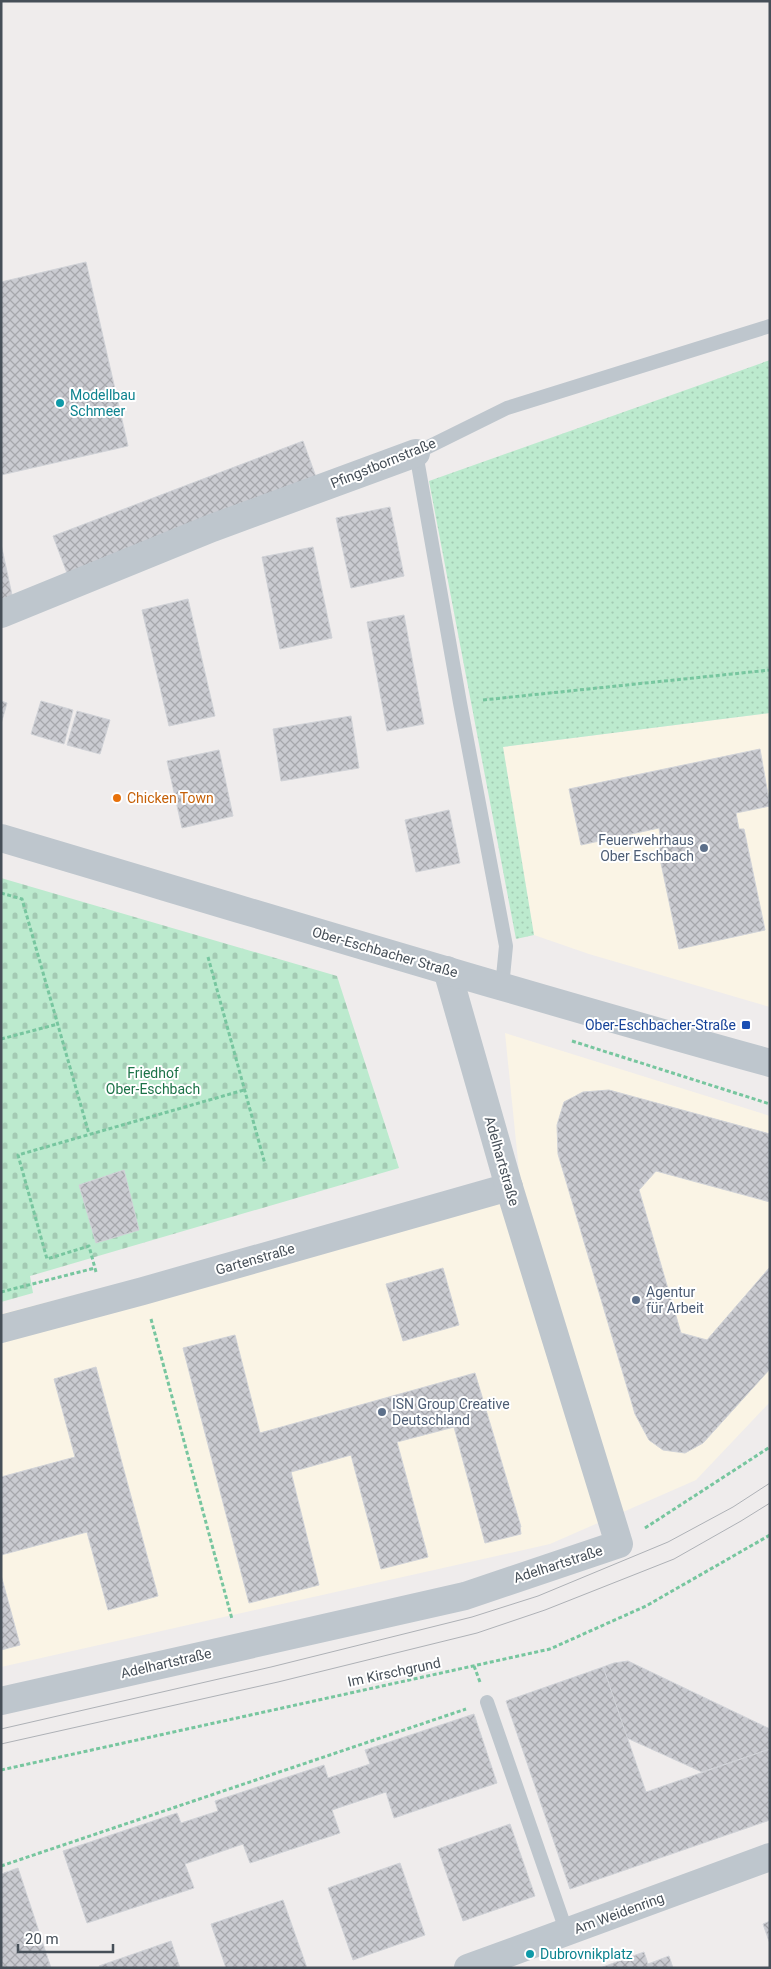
<svg xmlns="http://www.w3.org/2000/svg" width="771" height="1969" font-family="Roboto,sans-serif">
<style>
.commercial{fill:#faf4e5}
.grass{fill:url(#grass-dots)}
.cemetery{fill:url(#cemetery-stones)}
.building{fill:url(#building-cross-hatch);stroke:#d0d2d7}
.lines{fill:none;stroke-linecap:round;stroke-linejoin:round}
.path{stroke:#77c69f;stroke-width:3;stroke-dasharray:4 2.5;stroke-linecap:butt}
.service{stroke:#bec6cd;stroke-width:14}
.minor{stroke:#bec6cd;stroke-width:28}
.tertiary{stroke:#bec6cd;stroke-width:28}
.tram{stroke:#aeb1b6;stroke-width:1}
.culture-dot{fill:#0f9aa8;stroke:#fff;stroke-width:2}
.food-dot{fill:#e8710a;stroke:#fff;stroke-width:2}
.service-dot{fill:#5c6f8a;stroke:#fff;stroke-width:2}
.transit-dot{fill:#1a4fb4;stroke:#fff;stroke-width:2}
.labels{text-anchor:middle;stroke-width:4;stroke-linejoin:round;paint-order:stroke}
.culture-label{font-size:14px;fill:#0d838f;stroke:#fff;text-anchor:start}
.street-label{font-size:14px;fill:#464f58;stroke:#fff}
.food-label{font-size:14px;fill:#c56008;stroke:#fff;text-anchor:start}
.service-label{font-size:14px;fill:#4e5e75;stroke:#fff;text-anchor:start}
.transit-label{font-size:14px;fill:#164399;stroke:#fff;text-anchor:end}
.park-label{font-size:14px;fill:#1c7348;stroke:#fff}
</style>
<defs>
<pattern id="grass-dots" width="8" height="8" patternUnits="userSpaceOnUse" patternTransform="scale(1.25)"><rect width="8" height="8" fill="#bceace"/><path d="M2 2h.1M6 6h.1" fill="none" stroke="#a3cab3" stroke-width="1.8" stroke-linecap="round"/></pattern>
<pattern id="cemetery-stones" width="16" height="16" patternUnits="userSpaceOnUse" patternTransform="scale(1.25)"><rect width="16" height="16" fill="#bceace"/><path d="M2 7V4a2 2 0 0 1 4 0v3zM10 15v-3a2 2 0 0 1 4 0v3z" fill="#a3cab3"/></pattern>
<pattern id="building-cross-hatch" width="8" height="8" patternUnits="userSpaceOnUse" patternTransform="scale(1.25)"><rect width="8" height="8" fill="#cacbd1"/><path d="M0 0l8 8M0 8l8-8" fill="none" stroke="#a6a7ac"/></pattern>
</defs>
<rect width="100%" height="100%" fill="#efecec"/>
<g class="commercial">
<polygon points="770,713 770,1007 589,954 534,935 503,747"/>
<polygon points="505,1033 770,1116 770,1402 696,1480 550,1544 1,1667 1,1314 520,1181"/>
</g>
<polygon class="grass" points="770,360 770,713 503,747 534,935 516,939 429,481"/>
<polygon class="cemetery" points="1,878 337,976 399,1168 30,1276 33,1293 1,1302"/>
<g class="building">
<polygon points="86,262 128,446 1,475 1,282"/>
<polygon points="303,441 316,477 67,573 53,536"/>
<polygon points="390,507 404,576 351,588 336,518"/>
<polygon points="1,544 12,595 1,600"/>
<polygon points="313,547 332,638 280,649 262,557"/>
<polygon points="188,599 215,716 169,726 142,610"/>
<polygon points="404,615 424,724 387,731 367,622"/>
<polygon points="1,701 7,703 1,724"/>
<polygon points="41,701 73,710 64,744 31,734"/>
<polygon points="77,711 110,720 100,754 67,745"/>
<polygon points="351,716 359,768 281,781 273,729"/>
<polygon points="760,749 770,806 736,813 739,829 744,829 765,930 679,949 658,849 662,847 659,828 581,845 569,789"/>
<polygon points="219,750 233,816 182,828 167,761"/>
<polygon points="449,810 460,863 416,872 405,820"/>
<polygon points="609,1090 770,1134 770,1202 656,1171 639,1190 681,1333 707,1340 770,1267 770,1369 703,1443 685,1453 663,1450 649,1440 635,1414 558,1154 557,1125 564,1102 583,1092"/>
<polygon points="124,1170 139,1230 96,1243 79,1185"/>
<polygon points="443,1268 459,1325 403,1341 386,1284"/>
<polygon points="235,1335 260,1433 475,1373 521,1527 520,1527 521,1534 485,1543 454,1427 397,1442 428,1557 381,1569 351,1455 291,1472 319,1585 249,1603 183,1348"/>
<polygon points="96,1367 158,1596 108,1610 87,1532 1,1555 1,1477 75,1457 54,1379"/>
<polygon points="1,1575 20,1645 1,1650"/>
<polygon points="628,1661 770,1729 770,1749 702,1772 627,1738 603,1667 614,1663"/>
<polygon points="603,1667 646,1792 770,1749 770,1820 570,1889 506,1701"/>
<polygon points="474,1714 497,1783 394,1818 386,1792 332,1810 340,1833 250,1863 243,1844 185,1864 194,1888 87,1923 63,1851 177,1813 181,1823 218,1811 215,1801 324,1765 328,1778 370,1764 365,1750"/>
<polygon points="510,1824 535,1896 463,1921 438,1849"/>
<polygon points="400,1863 425,1935 353,1960 328,1888"/>
<polygon points="18,1868 51,1968 1,1968 1,1874"/>
<polygon points="283,1900 307,1968 226,1968 211,1924"/>
<polygon points="770,1921 770,1944 763,1924"/>
<polygon points="171,1941 180,1968 100,1968 99,1966"/>
<polygon points="644,1952 648,1964 669,1956 673,1968 600,1968"/>
</g>
<g class="lines">
<g class="path">
<polyline points="483,700 770,670"/>
<polyline points="1,893 22,899 89,1134"/>
<polyline points="208,957 265,1164"/>
<polyline points="1,1039 58,1024"/>
<polyline points="572,1041 770,1104"/>
<polyline points="96,1272 89,1246 47,1259 18,1155 244,1090"/>
<polyline points="1,1292 95,1268"/>
<polyline points="151,1319 232,1619"/>
<polyline points="645,1528 770,1447"/>
<polyline points="474,1666 480,1682"/>
<polyline points="1,1770 550,1649 646,1606 770,1535"/>
<polyline points="1,1866 466,1709"/>
</g>
<g class="service">
<polyline points="502,987 506,946 460,703 416,453 507,408 770,326"/>
<polyline points="487,1702 567,1933"/>
</g>
<g class="minor">
<polyline points="1,614 212,528 416,453"/>
<polyline points="1,1329 143,1291 509,1187"/>
<polyline points="1,1701 465,1596 619,1544 509,1187 447,970"/>
<polyline points="468,1968 770,1857"/>
</g>
<path class="tertiary" d="M1,838C257,914 513,992 770,1063"/>
<g class="tram">
<polyline points="1,1729 271,1667 472,1617 538,1596 668,1542 733,1507 770,1483"/>
<polyline points="1,1744 278,1682 477,1633 545,1610 674,1559 741,1521 770,1503"/>
</g>
</g>
<g class="culture-dot">
<circle cx="60" cy="403" r="5"/>
<circle cx="530" cy="1954" r="5"/>
</g>
<circle class="food-dot" cx="117" cy="798" r="5"/>
<g class="service-dot">
<circle cx="704" cy="848" r="5"/>
<circle cx="636" cy="1300" r="5"/>
<circle cx="382" cy="1412" r="5"/>
</g>
<rect class="transit-dot" x="741" y="1020" width="10" height="10" rx="2.5"/>
<g class="labels">
<g class="culture-label">
<text x="70" y="400">Modellbau<tspan x="70" dy="16">Schmeer</tspan></text>
<text x="540" y="1959">Dubrovnikplatz</text>
</g>
<g class="street-label">
<text transform="translate(383 463) rotate(-22)" y="5">Pfingstbornstraße</text>
<text transform="translate(385 952) rotate(16)" y="5">Ober-Eschbacher Straße</text>
<text transform="translate(502 1161) rotate(74)" y="5">Adelhartstraße</text>
<text transform="translate(255 1259) rotate(-16)" y="5">Gartenstraße</text>
<text transform="translate(558 1564) rotate(-18)" y="5">Adelhartstraße</text>
<text transform="translate(166 1663) rotate(-13)" y="5">Adelhartstraße</text>
<text transform="translate(394 1672) rotate(-12)" y="5">Im Kirschgrund</text>
<text transform="translate(619 1913) rotate(-20)" y="5">Am Weidenring</text>
</g>
<g class="food-label">
<text x="127" y="803">Chicken Town</text>
</g>
<g class="service-label">
<text x="694" y="845" text-anchor="end">Feuerwehrhaus<tspan x="694" dy="16">Ober Eschbach</tspan></text>
<text x="646" y="1297">Agentur<tspan x="646" dy="16">für Arbeit</tspan></text>
<text x="392" y="1409">ISN Group Creative<tspan x="392" dy="16">Deutschland</tspan></text>
</g>
<g class="transit-label">
<text x="736" y="1030">Ober-Eschbacher-Straße</text>
</g>
<g class="park-label">
<text x="153" y="1078">Friedhof<tspan x="153" dy="16">Ober-Eschbach</tspan></text>
</g>
</g>
<rect width="771" height="1969" fill="none" stroke="#464f58" stroke-width="5"/>
<path d="M18 1944v8h95v-8" fill="none" stroke="#464f58" stroke-width="2.5"/>
<text x="25" y="1944" font-size="15" fill="#464f58" stroke="#ffffff" stroke-width="4" paint-order="stroke">20 m</text>
</svg>
